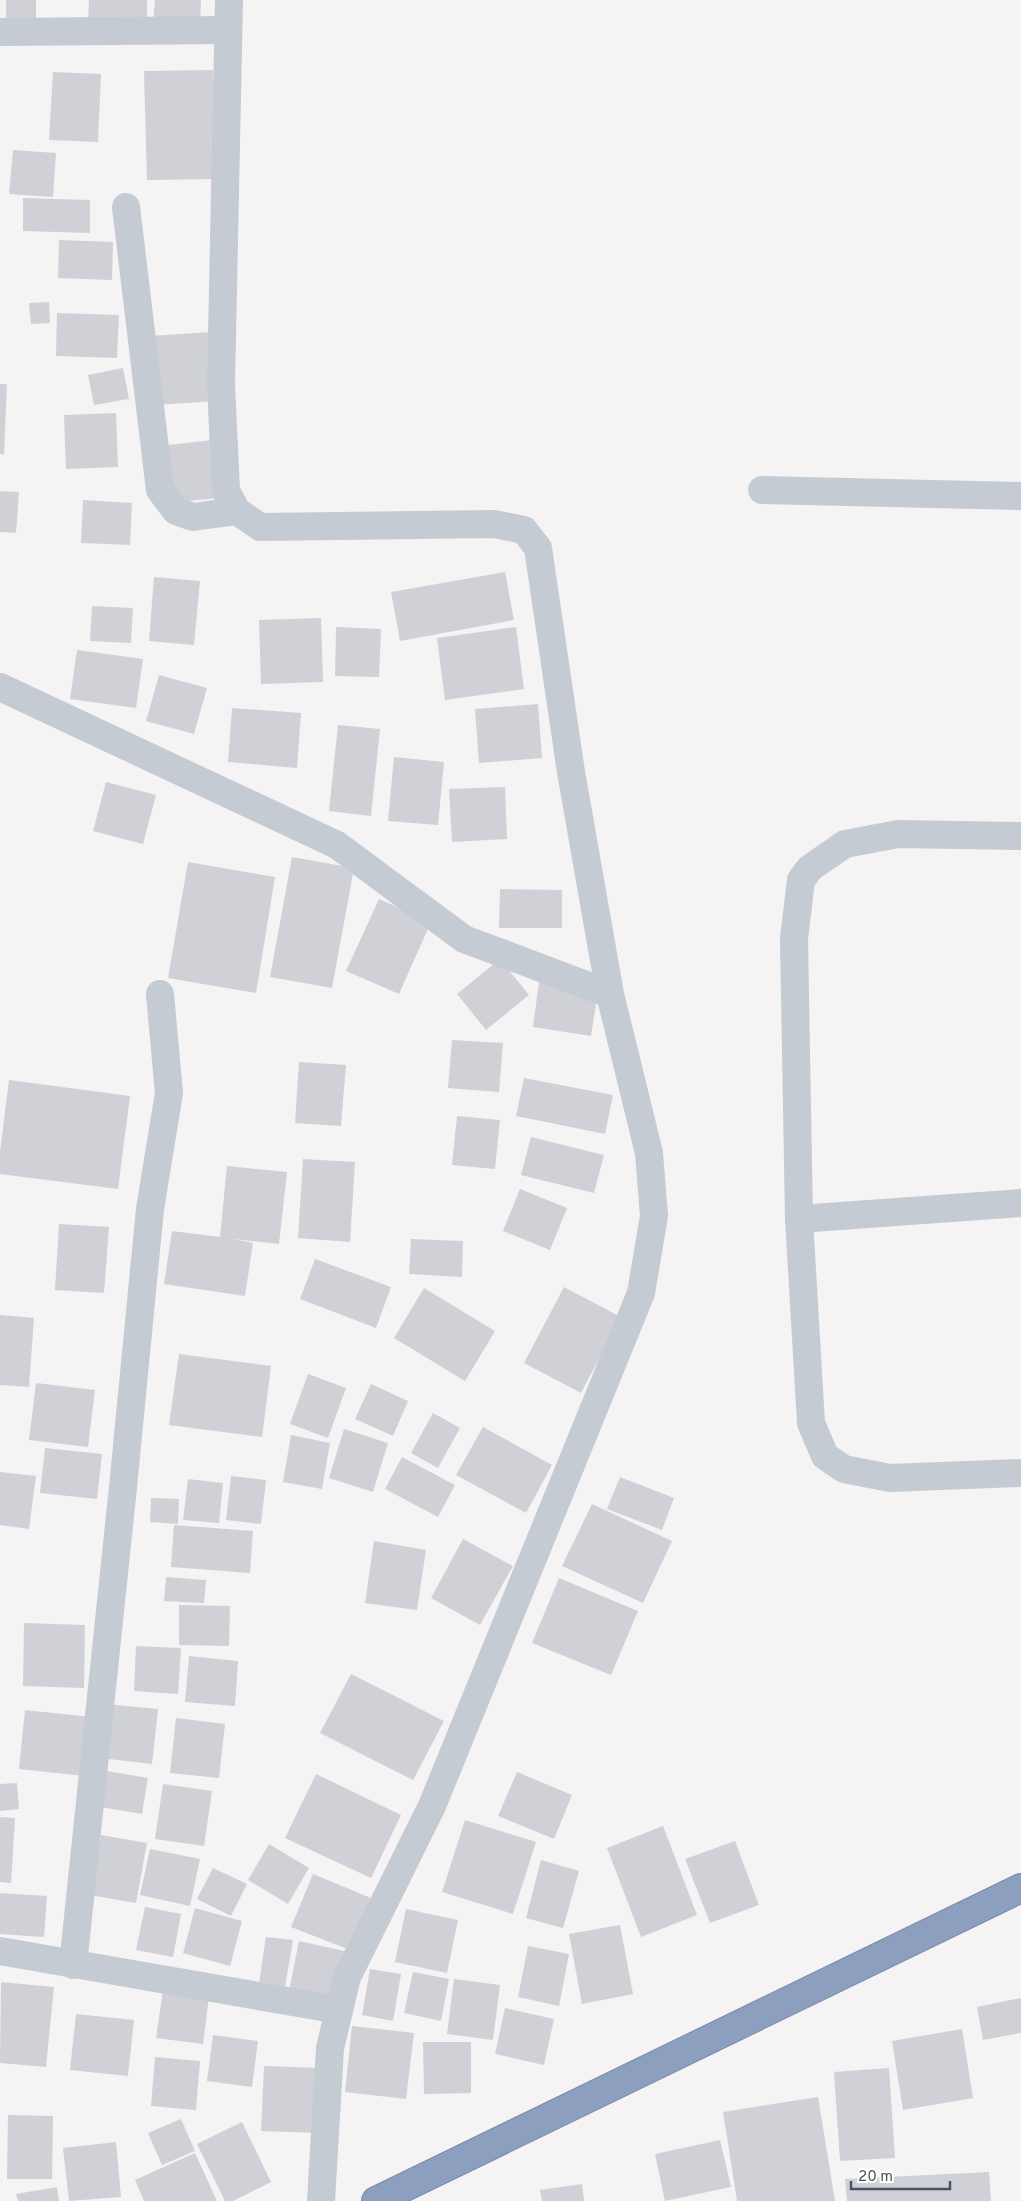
<svg xmlns="http://www.w3.org/2000/svg" width="1021" height="2201" font-family="Overpass,sans-serif">
<style>
.building{fill:#d0d1d7}
.lines{fill:none;stroke-linecap:round;stroke-linejoin:round}
.highway-casing{stroke:#788aab;stroke-width:30}
.street{stroke:#c4cbd3;stroke-width:28}
.highway{stroke:#8d9fbf;stroke-width:28}
</style>
<rect width="100%" height="100%" fill="#f5f3f3"/>
<g class="building">
<rect x="6" y="0" width="30" height="31"/>
<polygon points="89,0 147,0 147,23 88,22"/>
<polygon points="155,0 201,0 200,28 153,25"/>
<polygon points="213,70 216,179 147,180 144,71"/>
<polygon points="53,72 101,74 98,142 49,140"/>
<polygon points="13,150 56,153 53,197 9,194"/>
<polygon points="23,198 90,200 90,233 23,231"/>
<polygon points="59,240 113,242 112,280 58,278"/>
<polygon points="49,302 50,323 31,324 29,303"/>
<polygon points="57,313 119,315 117,358 56,356"/>
<polygon points="211,332 216,401 155,405 150,336"/>
<polygon points="123,368 129,399 94,405 88,375"/>
<polygon points="0,384 7,384 4,455 0,454"/>
<polygon points="116,413 118,467 66,469 64,415"/>
<polygon points="213,440 220,498 174,502 168,445"/>
<polygon points="0,491 19,492 16,533 0,532"/>
<polygon points="83,500 132,503 130,545 81,543"/>
<polygon points="505,572 514,620 400,641 391,592"/>
<polygon points="154,577 200,581 194,645 149,641"/>
<polygon points="92,606 133,608 131,643 90,641"/>
<polygon points="321,618 323,682 261,684 259,620"/>
<polygon points="336,627 381,629 379,677 335,676"/>
<polygon points="516,627 524,689 445,700 437,638"/>
<polygon points="77,650 143,659 136,708 70,699"/>
<polygon points="159,675 207,688 194,734 146,721"/>
<polygon points="538,704 542,758 479,763 475,709"/>
<polygon points="232,708 301,713 297,768 228,762"/>
<polygon points="338,725 380,729 371,816 329,811"/>
<polygon points="394,757 444,762 438,825 388,821"/>
<polygon points="106,782 156,795 143,844 93,831"/>
<polygon points="505,787 507,839 452,842 449,789"/>
<polygon points="292,857 354,868 332,988 270,977"/>
<polygon points="188,862 275,877 256,993 168,978"/>
<polygon points="500,889 562,890 562,928 499,928"/>
<polygon points="379,899 431,922 399,994 346,971"/>
<polygon points="500,959 529,995 486,1030 457,994"/>
<polygon points="539,982 598,991 591,1036 533,1027"/>
<polygon points="452,1040 503,1043 499,1092 448,1088"/>
<polygon points="299,1062 346,1065 341,1126 295,1123"/>
<polygon points="524,1078 613,1095 605,1134 516,1116"/>
<polygon points="9,1080 130,1096 118,1189 0,1174 0,1152"/>
<polygon points="457,1116 500,1120 495,1169 452,1165"/>
<polygon points="531,1137 604,1155 594,1193 521,1175"/>
<polygon points="303,1159 355,1162 350,1242 298,1238"/>
<polygon points="227,1166 287,1172 279,1244 233,1239 253,1243 245,1296 164,1284 172,1231 220,1237"/>
<polygon points="520,1189 567,1208 550,1250 503,1231"/>
<polygon points="59,1224 109,1227 104,1293 55,1290"/>
<polygon points="411,1239 463,1241 462,1277 409,1274"/>
<polygon points="315,1259 391,1287 376,1328 300,1299"/>
<polygon points="564,1287 621,1317 581,1393 524,1363"/>
<polygon points="424,1288 495,1331 465,1381 394,1338"/>
<polygon points="0,1315 34,1318 29,1387 0,1385"/>
<polygon points="179,1354 271,1366 262,1437 169,1425"/>
<polygon points="308,1374 346,1388 328,1438 290,1424"/>
<polygon points="36,1383 95,1390 88,1447 29,1440"/>
<polygon points="371,1384 408,1401 393,1436 355,1419"/>
<polygon points="433,1413 460,1428 438,1468 411,1453"/>
<polygon points="483,1427 552,1465 526,1513 456,1475"/>
<polygon points="344,1429 388,1443 373,1492 329,1478"/>
<polygon points="291,1435 330,1443 322,1489 283,1482"/>
<polygon points="45,1448 102,1454 97,1499 40,1493"/>
<polygon points="402,1457 455,1485 438,1517 385,1489"/>
<polygon points="0,1472 36,1476 29,1529 0,1525"/>
<polygon points="231,1476 266,1480 261,1524 226,1520"/>
<polygon points="620,1477 674,1498 662,1530 607,1509"/>
<polygon points="188,1479 223,1483 219,1523 183,1520"/>
<polygon points="151,1498 179,1499 178,1524 150,1522"/>
<polygon points="592,1504 672,1541 643,1603 562,1566"/>
<polygon points="174,1525 253,1531 250,1573 171,1567"/>
<polygon points="463,1539 513,1566 480,1625 431,1598"/>
<polygon points="374,1541 426,1550 417,1610 365,1603"/>
<polygon points="166,1577 206,1580 204,1603 164,1601"/>
<polygon points="559,1578 638,1611 611,1675 532,1643"/>
<polygon points="179,1605 230,1606 229,1646 179,1645"/>
<polygon points="24,1623 85,1625 84,1688 23,1686"/>
<polygon points="136,1646 181,1648 178,1694 134,1691"/>
<polygon points="189,1656 238,1661 235,1706 185,1702"/>
<polygon points="351,1674 444,1721 413,1780 320,1733"/>
<polygon points="106,1704 158,1709 152,1764 100,1758"/>
<polygon points="25,1710 91,1717 85,1776 19,1769"/>
<polygon points="176,1718 225,1724 219,1778 170,1773"/>
<polygon points="107,1771 148,1778 142,1814 101,1807"/>
<polygon points="517,1772 572,1795 554,1839 498,1816"/>
<polygon points="316,1774 401,1815 371,1878 285,1838"/>
<polygon points="17,1783 19,1809 0,1811 0,1784"/>
<polygon points="163,1784 212,1791 204,1846 155,1839"/>
<polygon points="0,1817 15,1818 11,1883 0,1882"/>
<polygon points="465,1820 536,1842 513,1914 442,1892"/>
<polygon points="663,1826 697,1915 641,1937 607,1848"/>
<polygon points="101,1835 147,1843 136,1903 90,1895"/>
<polygon points="735,1841 759,1905 710,1923 685,1859"/>
<polygon points="269,1844 309,1868 288,1904 248,1880"/>
<polygon points="150,1849 200,1859 190,1906 140,1895"/>
<polygon points="541,1860 579,1871 563,1928 526,1918"/>
<polygon points="213,1868 247,1884 231,1916 197,1899"/>
<polygon points="313,1874 371,1898 350,1950 291,1927"/>
<polygon points="0,1893 47,1896 44,1937 0,1934"/>
<polygon points="145,1907 181,1914 173,1957 136,1950"/>
<polygon points="195,1908 242,1921 230,1966 183,1953"/>
<polygon points="406,1909 458,1920 447,1973 395,1962"/>
<polygon points="620,1925 633,1994 582,2004 569,1934"/>
<polygon points="266,1937 293,1940 285,1987 259,1983"/>
<polygon points="299,1941 344,1951 334,2000 289,1991"/>
<polygon points="528,1946 569,1954 559,2006 518,1997"/>
<polygon points="370,1969 401,1974 393,2021 362,2015"/>
<polygon points="413,1972 449,1979 441,2021 404,2013"/>
<polygon points="454,1979 500,1985 493,2040 447,2034"/>
<polygon points="1,1982 54,1987 46,2067 0,2063"/>
<polygon points="163,1990 209,1997 203,2044 156,2038"/>
<polygon points="1021,1998 1021,2033 983,2040 977,2007"/>
<polygon points="505,2008 554,2019 544,2065 495,2054"/>
<polygon points="76,2014 134,2020 128,2076 70,2070"/>
<polygon points="352,2026 414,2033 406,2099 345,2092"/>
<polygon points="962,2029 973,2098 903,2110 892,2041"/>
<polygon points="213,2035 258,2041 252,2087 207,2081"/>
<polygon points="423,2042 471,2042 471,2093 424,2094"/>
<polygon points="155,2057 200,2061 196,2110 151,2106"/>
<polygon points="264,2066 322,2068 319,2133 261,2131"/>
<polygon points="889,2068 895,2158 840,2161 834,2072"/>
<polygon points="818,2097 835,2201 737,2201 723,2112"/>
<polygon points="8,2115 53,2116 52,2179 7,2179"/>
<polygon points="181,2119 195,2151 162,2165 148,2133"/>
<polygon points="242,2122 271,2182 233,2201 225,2201 197,2144"/>
<polygon points="720,2140 731,2187 665,2201 655,2154"/>
<polygon points="116,2142 121,2197 69,2201 63,2148"/>
<polygon points="195,2153 217,2201 144,2201 135,2180"/>
<polygon points="989,2172 991,2201 847,2201 845,2179"/>
<polygon points="582,2184 584,2201 542,2201 540,2190"/>
<polygon points="57,2187 59,2201 18,2201 16,2194"/>
</g>
<g class="lines">
<g class="highway-casing">
<polyline id="highway" points="376,2201 1021,1888"/>
</g>
<g class="street">
<polyline points="229,0 221,385 226,491 237,511 260,527 494,524 524,530 538,548 571,772 610,994 649,1153 654,1216 641,1293 432,1806 347,1977 330,2048 321,2201"/>
<polyline points="0,32 228,30"/>
<polyline points="126,207 160,490 176,511 193,517 237,511"/>
<polyline points="762,490 1021,496"/>
<polyline points="0,687 337,845 464,939 610,994"/>
<polyline points="1021,836 898,834 845,844 810,868 801,880 794,939 799,1219 811,1423 825,1456 844,1469 890,1478 1021,1473"/>
<polyline points="799,1219 1021,1203"/>
<polyline points="0,1951 339,2010"/>
<polyline points="73,1965 123,1487 150,1209 169,1093 160,994"/>
</g>
<use href="#highway" class="highway"/>
</g>
<path d="M851 2181v8h99v-8" fill="none" stroke="#4b5360" stroke-width="2.5"/>
<text x="858" y="2181" font-size="15" fill="#4b5360" stroke="#ffffff" stroke-width="4" paint-order="stroke">20 m</text>
</svg>
